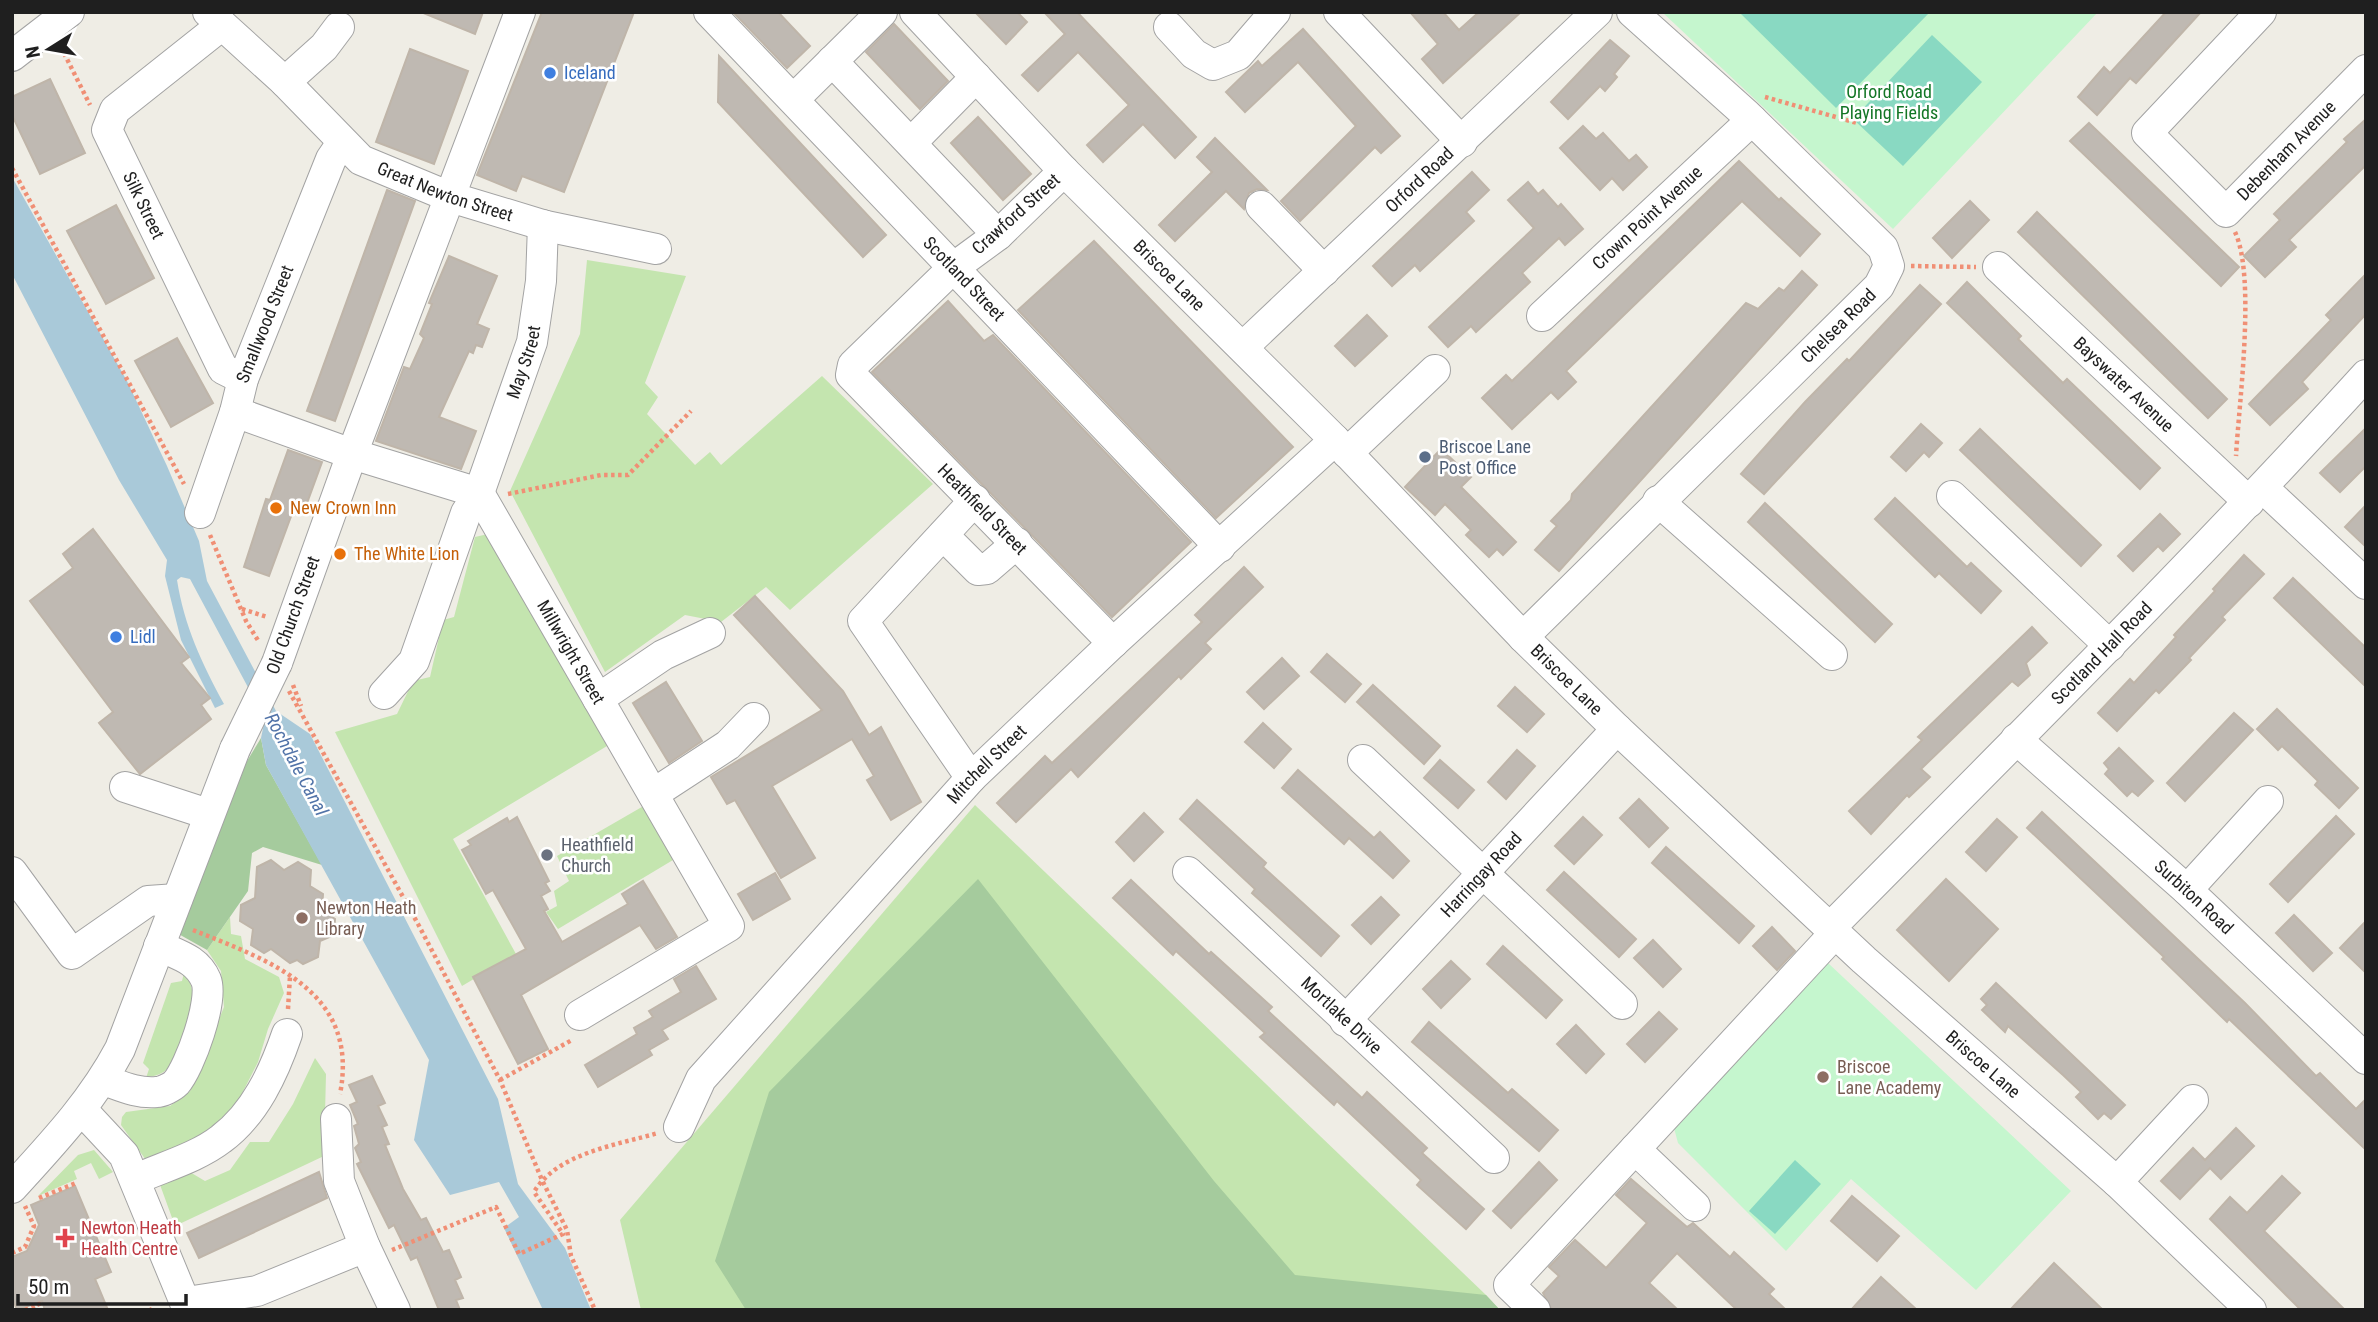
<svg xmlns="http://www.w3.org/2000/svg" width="2378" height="1322" font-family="'Roboto Condensed',sans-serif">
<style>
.grass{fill:#c4e5af}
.forest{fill:#a5cb9d}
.park{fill:#c5f6ce}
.pitch{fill:#89d9c2}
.water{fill:#a9c9d9}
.building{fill:#bfb9b2;stroke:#bfb5a9;stroke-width:2}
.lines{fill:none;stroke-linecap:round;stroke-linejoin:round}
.minor-casing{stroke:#a3a3a3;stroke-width:32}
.path{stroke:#f08f75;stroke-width:4.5;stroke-dasharray:3.5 3.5;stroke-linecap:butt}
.minor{stroke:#fff;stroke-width:30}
.minor-bridge-casing{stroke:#a3a3a3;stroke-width:32;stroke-linecap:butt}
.minor-bridge{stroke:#fff;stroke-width:30}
.shop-dot{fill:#3f7fe0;stroke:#fff;stroke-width:2.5}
.service-dot{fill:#5c6f8a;stroke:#fff;stroke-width:2.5}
.food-dot{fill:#e8710a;stroke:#fff;stroke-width:2.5}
.worship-dot{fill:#6b7280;stroke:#fff;stroke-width:2.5}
.education-dot{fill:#8d6e63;stroke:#fff;stroke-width:2.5}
.health-dot{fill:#e0444e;stroke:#fff;stroke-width:2.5}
.labels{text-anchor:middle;stroke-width:5;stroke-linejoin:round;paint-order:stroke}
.shop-label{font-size:18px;fill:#366cbe;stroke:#fff;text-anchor:start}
.park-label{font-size:18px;fill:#137626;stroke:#fff}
.street-label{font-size:18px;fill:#1f1f1f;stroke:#fff}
.service-label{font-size:18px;fill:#4e5e75;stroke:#fff;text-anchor:start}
.food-label{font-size:18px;fill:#c56008;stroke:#fff;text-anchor:start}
.worship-label{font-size:18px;fill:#5b616d;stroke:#fff;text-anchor:start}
.education-label{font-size:18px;fill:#785e54;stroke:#fff;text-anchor:start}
.health-label{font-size:18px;fill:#be3a42;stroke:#fff;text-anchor:start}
.water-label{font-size:19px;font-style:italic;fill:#5173a8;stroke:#fff}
</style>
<rect width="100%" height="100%" fill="#efede5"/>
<g class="grass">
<polygon points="587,260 686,276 645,383 658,397 647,414 695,465 710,452 721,465 822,376 933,484 790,610 766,587 721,622 685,615 605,672 510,491 580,334"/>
<polygon points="488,534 612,743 453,839 516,954 462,986 335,732 397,714 413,681 430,677 443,620 454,617 475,537"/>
<polygon points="647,804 678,857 558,929 546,912 557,906 554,891 569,881 557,856"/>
<polygon points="975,805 1486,1295 1500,1310 641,1310 620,1220"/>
<polygon points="230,917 231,934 241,936 245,959 279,977 284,993 268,1029 258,1062 226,1125 148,1163 121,1125 122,1117 126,1112 170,1106 190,1091 224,1007 221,971 207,950"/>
<path d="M184,973C205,996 185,1050 166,1070C161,1075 152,1076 146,1078L149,1069L143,1063L171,983L182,981Z"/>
<polygon points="315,1058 326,1074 324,1156 175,1226 159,1182 183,1168 205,1181 230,1170 250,1142 269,1142 293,1104"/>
<polygon points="94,1150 113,1172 99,1179 91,1163 74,1171 77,1179 38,1196 78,1155"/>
</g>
<g class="forest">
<polygon points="261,738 266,765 322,865 263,847 252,853 248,891 207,950 175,932 241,771"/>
<polygon points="978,879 1214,1181 1295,1275 1486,1295 1500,1310 746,1310 715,1261 769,1092"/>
</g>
<g class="park">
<polygon points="1662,12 2098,12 1893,229"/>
<polygon points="1828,963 2071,1191 1976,1290 1851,1179 1786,1251 1678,1143 1674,1128"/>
</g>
<g class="pitch">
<polygon points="1739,12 1930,12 1836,108"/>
<polygon points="1932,35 1982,82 1903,166 1853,119"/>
<polygon points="1795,1160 1821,1184 1775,1234 1749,1211"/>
</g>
<path class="water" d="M12,177L127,381L167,466L199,541L207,581L276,711L310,734L498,1099L518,1184L565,1248L591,1310H543L504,1228L519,1217L499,1182L450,1195L414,1140L429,1060L266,765L261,738L265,719L190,579L181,577L177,580C184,625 202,664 224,704L215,708L181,640L165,576L167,560L119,480L12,274Z"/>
<g class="building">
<polygon points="421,12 483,12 475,34"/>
<polygon points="542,12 634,12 564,192 522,176 516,191 477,175"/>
<polygon points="733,12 778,12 810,46 787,68"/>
<polygon points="975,12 1017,12 1027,22 1006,44"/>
<polygon points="1044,12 1077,12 1196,137 1175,158 1143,124 1103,162 1087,145 1129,105 1078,52 1038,91 1022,75 1065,34"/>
<polygon points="1410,12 1443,12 1459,30 1479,12 1521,12 1443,83 1422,59 1438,44"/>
<polygon points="2166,12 2201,12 2136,83 2130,78 2097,115 2078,97 2104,67 2110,73"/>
<polygon points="894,24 948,81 920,109 866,52"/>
<polygon points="1303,29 1400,136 1381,153 1375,147 1300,221 1281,201 1356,126 1298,62 1245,112 1226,92 1258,61 1262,66"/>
<polygon points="1610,40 1629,56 1614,74 1617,77 1605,91 1600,86 1568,119 1551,102"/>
<polygon points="410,49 468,71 434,164 376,142"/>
<polygon points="719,56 886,235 863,257 718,102"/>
<polygon points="50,79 85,153 40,174 12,115 12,97"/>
<polygon points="978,117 1031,174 1003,200 951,143"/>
<polygon points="2366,119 2366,165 2289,240 2296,247 2265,277 2244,256 2280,220 2274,214 2347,142 2344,139"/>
<polygon points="2089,123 2239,267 2221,286 2070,141"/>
<polygon points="1583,126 1596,139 1603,133 1629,161 1636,155 1647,167 1623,190 1612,178 1600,190 1560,148"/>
<polygon points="1215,138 1267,190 1257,189 1249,193 1244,209 1226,191 1175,241 1159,225 1212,172 1197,157"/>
<polygon points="1739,161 1779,200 1781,198 1820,234 1800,256 1742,201 1566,371 1576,382 1558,399 1551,392 1512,429 1482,398 1506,375 1512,381"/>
<polygon points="1472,172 1489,190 1466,212 1474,221 1420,271 1415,265 1392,286 1373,266"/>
<polygon points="1528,182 1538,194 1543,190 1558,207 1561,204 1583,229 1565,245 1559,238 1522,273 1530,282 1476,332 1471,326 1448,347 1429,327 1534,228 1508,200"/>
<polygon points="387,190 415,201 335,421 307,411"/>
<polygon points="1970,201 1989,220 1952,258 1933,238"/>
<polygon points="116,205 154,278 106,304 67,231"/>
<polygon points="2037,212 2227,399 2208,418 2018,232"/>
<polygon points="1094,241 1293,447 1216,518 1018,310"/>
<polygon points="449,256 497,276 477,324 489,329 482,347 476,345 473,353 469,351 439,417 476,431 461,469 376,441 404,367 410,369 424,338 420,334 432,304 429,303"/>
<polygon points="1802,271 1817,285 1559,571 1535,550 1557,526 1551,521 1571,500 1572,494 1746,303 1758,309 1779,288 1784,291"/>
<polygon points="2366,274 2366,314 2302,382 2308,389 2270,425 2249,404 2331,320 2326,315"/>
<polygon points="1967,282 2021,336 2018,339 2063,383 2067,379 2160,468 2140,489 1947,303"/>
<polygon points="1920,285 1941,304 1764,494 1741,474 1805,402 1847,359 1849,361"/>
<polygon points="948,301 984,341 993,335 1191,542 1112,617 872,372"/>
<polygon points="1367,315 1387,336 1355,366 1335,346"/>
<polygon points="177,338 213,403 171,427 135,361"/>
<polygon points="1921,424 1942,443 1929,457 1924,452 1906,471 1891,457"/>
<polygon points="2366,428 2366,466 2340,492 2320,473"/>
<polygon points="1980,429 2101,545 2081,566 1960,450"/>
<polygon points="1441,449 1471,477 1461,487 1516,542 1503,555 1497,549 1489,557 1466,535 1471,530 1445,504 1435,515 1405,487"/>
<polygon points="288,450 322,462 303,514 293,511 269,576 244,567 266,499 270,500"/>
<polygon points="1895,498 1967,567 1971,563 2001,591 1981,613 1939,573 1935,577 1875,519"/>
<polygon points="1765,503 1892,624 1875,642 1748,522"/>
<polygon points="2366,505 2366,547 2345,527"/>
<polygon points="2160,514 2180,534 2163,551 2158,546 2133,571 2118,556"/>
<polygon points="93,529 189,657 181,663 210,698 201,705 211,719 140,774 99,723 113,712 30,601 73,568 63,554"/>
<polygon points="2244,555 2264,574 2222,617 2225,620 2189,658 2191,660 2159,693 2156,690 2117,731 2098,713 2130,679 2134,683 2176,637 2174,635 2215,591 2213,589"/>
<polygon points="1244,567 1263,587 1205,643 1211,649 1181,679 1179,676 1078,777 1071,769 1016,822 997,803 1045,756 1052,763 1202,622 1195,615"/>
<polygon points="2293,578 2366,648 2366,687 2274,598"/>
<polygon points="755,596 843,691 869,735 881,727 921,802 891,820 867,780 874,776 852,739 772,786 815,858 781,878 735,800 727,804 711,777 822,710 734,615"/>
<polygon points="2032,627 2047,643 2026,663 2030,675 2018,686 2012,681 1921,769 1930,777 1909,797 1907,795 1871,834 1849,811 1922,740 1918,737"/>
<polygon points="1327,654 1361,684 1345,702 1311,672"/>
<polygon points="1282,658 1299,676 1264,709 1247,692"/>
<polygon points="666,682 702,741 669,763 633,703"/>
<polygon points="1373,685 1440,746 1424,764 1357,702"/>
<polygon points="1515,687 1544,714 1527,732 1498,706"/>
<polygon points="2277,709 2358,788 2339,808 2315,785 2318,781 2282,746 2278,750 2257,729"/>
<polygon points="2234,713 2253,730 2185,801 2167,783"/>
<polygon points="1263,723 1291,749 1274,768 1245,742"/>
<polygon points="2119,748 2153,781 2138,796 2132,791 2127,796 2105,774 2109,769 2104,763"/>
<polygon points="1517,750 1535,766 1506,799 1488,782"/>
<polygon points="1440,760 1474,790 1458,808 1424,778"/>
<polygon points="1298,770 1374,838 1380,832 1409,861 1393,878 1349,838 1344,844 1282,788"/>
<polygon points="1639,799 1668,828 1649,847 1620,818"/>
<polygon points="1197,800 1266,863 1263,867 1339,936 1321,956 1252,893 1255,889 1180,819"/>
<polygon points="2042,812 2245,1003 2316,1076 2320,1073 2356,1109 2366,1099 2366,1150 2229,1019 2227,1022 2162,959 2164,957 2027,828"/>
<polygon points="1144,813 1163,832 1134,861 1116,842"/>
<polygon points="2336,816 2354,834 2288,902 2270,884"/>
<polygon points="517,817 549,881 545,883 550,891 541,896 548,909 544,911 562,942 628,904 622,894 643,881 677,937 656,949 640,925 521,995 548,1049 518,1064 473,977 526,949 493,890 486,894 462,850 471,845 468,841 507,818 509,822"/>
<polygon points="1583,817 1602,835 1574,864 1555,846"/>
<polygon points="1997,819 2017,837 1986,871 1966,852"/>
<polygon points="1666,847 1754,926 1739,943 1652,863"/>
<polygon points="271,860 284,870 298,862 311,870 310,886 323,894 322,910 335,919 334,935 320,941 318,957 303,964 297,960 290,963 271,949 264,953 251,945 253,929 240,921 241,905 255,898 257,867"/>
<polygon points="1564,872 1636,939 1619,957 1547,890"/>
<polygon points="775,873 790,899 753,920 738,894"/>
<polygon points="1946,879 1998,929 1949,981 1897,930"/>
<polygon points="1131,880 1209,954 1211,952 1272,1007 1268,1011 1362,1098 1367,1092 1427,1148 1422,1153 1484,1209 1466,1229 1417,1185 1421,1180 1337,1101 1334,1105 1260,1037 1265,1033 1176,951 1173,955 1113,898"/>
<polygon points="1381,897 1399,915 1371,944 1352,925"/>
<polygon points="2294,915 2332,953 2313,971 2276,933"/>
<polygon points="2366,921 2366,973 2340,948"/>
<polygon points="1772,927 1795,951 1777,970 1753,946"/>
<polygon points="1653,940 1681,969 1663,987 1634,958"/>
<polygon points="1503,946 1562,1000 1546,1018 1487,964"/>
<polygon points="1451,961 1470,979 1441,1008 1423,989"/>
<polygon points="696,966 716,999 662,1030 668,1039 649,1050 652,1055 598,1087 585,1065 637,1034 634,1028 653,1017 649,1011 681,992 674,979"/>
<polygon points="1996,983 2125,1105 2111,1119 2104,1113 2098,1119 2076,1097 2081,1092 2063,1075 2008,1026 2005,1032 1982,1010 1987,1005 1981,999"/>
<polygon points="1659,1012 1677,1029 1645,1062 1627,1044"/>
<polygon points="1429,1022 1508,1093 1512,1089 1558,1130 1539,1151 1412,1042"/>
<polygon points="1576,1025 1604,1054 1586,1073 1557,1044"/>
<polygon points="372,1076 385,1103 378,1106 387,1125 382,1127 389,1144 385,1145 403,1189 421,1220 426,1218 443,1252 449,1250 461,1277 455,1280 463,1298 456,1300 460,1310 439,1310 417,1257 411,1260 394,1225 389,1228 357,1164 361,1162 355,1148 359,1144 354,1126 358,1124 350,1105 357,1102 349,1085"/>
<polygon points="2236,1128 2254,1146 2221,1179 2210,1168 2180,1199 2161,1181 2193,1148 2205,1160"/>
<polygon points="1539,1162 1557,1180 1511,1228 1493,1211"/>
<polygon points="319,1172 327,1198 199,1258 187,1233"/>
<polygon points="2282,1176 2300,1193 2264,1231 2345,1310 2301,1310 2210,1219 2230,1197 2247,1213"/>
<polygon points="1631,1179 1687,1227 1693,1223 1730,1257 1734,1252 1774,1289 1769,1294 1786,1310 1737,1310 1677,1253 1649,1283 1678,1310 1552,1310 1543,1293 1559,1276 1549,1267 1575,1240 1606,1268 1647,1223 1616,1195"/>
<polygon points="75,1186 111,1272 95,1279 108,1310 45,1310 42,1301 17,1310 12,1297 12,1257 27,1251 39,1225 31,1205"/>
<polygon points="1852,1196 1899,1236 1877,1261 1831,1221"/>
<polygon points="2054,1263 2103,1310 2010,1310"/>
<polygon points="1881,1277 1917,1310 1851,1310"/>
</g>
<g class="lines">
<g class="minor-casing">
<g id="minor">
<path id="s1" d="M208,12L285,82L361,160L450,197L546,226L656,249"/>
<path id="s2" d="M709,12L1220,547"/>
<path id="s3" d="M915,12L1064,171L1335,440L1523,637L1617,729L1864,960L2117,1182L2251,1310"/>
<polyline points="1339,12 1462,142"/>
<path id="s4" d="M2261,12L2147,133L2226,212L2366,70"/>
<path id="s5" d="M222,25L115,110L107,130L223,369L243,379"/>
<polyline points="1169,27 1194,54 1213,65 1238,55 1275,12"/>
<polyline points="12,56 69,12"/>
<polyline points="832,61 998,235"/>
<polyline points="285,82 324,47 339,27"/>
<polyline points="794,99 882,12"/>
<polyline points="911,143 976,77"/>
<path id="s6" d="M1064,171L998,235L953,268L853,365L851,375L1113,643"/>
<polyline points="1261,206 1324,271"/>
<path id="s7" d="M1998,267L2249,502"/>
<path id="s8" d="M1542,316L1752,120"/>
<path id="s9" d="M1243,347L1597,12"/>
<path id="s10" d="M235,412L352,454L479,493L729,926L580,1015"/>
<polyline points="1347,453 1435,370"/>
<polyline points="2263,488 2366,584"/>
<polyline points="1952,496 2110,646"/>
<polyline points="1658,501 1832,655"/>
<path id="s11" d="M200,513L235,412L243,379L331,159L342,143"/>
<polyline points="943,535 978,570 987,569 1017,543"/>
<path id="s12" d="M1523,637L1879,286L1889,266L1883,248L1747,115L1632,12"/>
<polyline points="277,663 352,454 520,12"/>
<path id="s13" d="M384,694L414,661L466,513L479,493L532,342L541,281L543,225"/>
<polyline points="598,699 663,655 710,633"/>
<path id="s14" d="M2016,739L2187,890L2366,1059"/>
<polyline points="1363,760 1622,1004"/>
<polyline points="971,778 863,621 975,500"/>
<polyline points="125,787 208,814"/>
<polyline points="653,794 728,745 754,718"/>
<polyline points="12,872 72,954 148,901 177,899"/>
<path id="s15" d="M1188,872L1494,1158"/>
<polyline points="2187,890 2268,801"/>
<path id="s16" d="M1831,927C2011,745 2193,565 2366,375"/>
<path id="s17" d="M1345,1021L1617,729"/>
<path d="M104,1080C121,1086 138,1094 157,1092C162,1092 172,1087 176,1083C190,1067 214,1000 206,980C197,959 178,955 159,946"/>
<polyline points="82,1110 124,1155 188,1310"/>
<polyline points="336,1119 339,1181 365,1247 395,1310"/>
<path id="s18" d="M679,1127L701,1079L971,778L1113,643L1335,440"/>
<polyline points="1635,1149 1695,1206"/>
<path d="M136,1179C163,1167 198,1157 221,1139C255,1114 274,1072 287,1034"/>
<polyline points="2117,1182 2193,1100"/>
<path d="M12,1188C52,1144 92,1102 120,1049L235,749"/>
<polyline points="187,1302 257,1291 365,1247"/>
<polyline points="1535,1310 1509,1285 1836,932"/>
</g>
</g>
<g class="path">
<polyline points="61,47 90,105"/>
<polyline points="1765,97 1857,123"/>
<polyline points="12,168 184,484"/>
<path d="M2235,232C2256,277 2239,402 2236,456"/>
<polyline points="1911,266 1976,267"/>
<polyline points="508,494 601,475 628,475 691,411"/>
<polyline points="210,535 246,621 259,642"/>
<polyline points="242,609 267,617"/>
<polyline points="293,685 301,706"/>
<polyline points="289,691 418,924 500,1080 542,1180 567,1230 571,1256 595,1310"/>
<path d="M193,930C270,961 360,991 340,1094"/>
<polyline points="288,1009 290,976"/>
<polyline points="500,1080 572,1040"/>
<polyline points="39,1198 76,1183"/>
<path d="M392,1250L496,1207L519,1254L563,1234L534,1192C557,1153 617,1145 658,1133"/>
<polyline points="12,1253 25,1247 34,1226 25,1206"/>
<polyline points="106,1255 122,1248"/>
<polyline points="149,1308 150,1310"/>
<polyline points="25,1310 39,1304 42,1310"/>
</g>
<use href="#minor" class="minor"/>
<g class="minor-bridge-casing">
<polyline id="minor-bridge" points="235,749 277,663"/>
</g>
<use href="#minor-bridge" class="minor-bridge"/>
</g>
<g class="shop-dot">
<circle cx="550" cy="73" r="7"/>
<circle cx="116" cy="637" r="7"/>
</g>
<circle class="service-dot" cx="1425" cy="457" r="7"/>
<g class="food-dot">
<circle cx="276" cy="508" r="7"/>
<circle cx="340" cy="554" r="7"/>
</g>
<circle class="worship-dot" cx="547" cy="855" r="7"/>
<g class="education-dot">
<circle cx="302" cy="918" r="7"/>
<circle cx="1823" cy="1077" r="7"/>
</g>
<path class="health-dot" d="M61.5 1227.5h7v7h7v7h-7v7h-7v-7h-7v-7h7z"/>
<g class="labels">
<g class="shop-label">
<text x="564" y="79">Iceland</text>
<text x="130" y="643">Lidl</text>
</g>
<g class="park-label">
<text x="1889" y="98">Orford Road<tspan x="1889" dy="21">Playing Fields</tspan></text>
</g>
<g class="street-label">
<text dy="6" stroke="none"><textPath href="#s4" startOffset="364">Debenham Avenue</textPath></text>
<text dy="6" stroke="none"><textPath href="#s9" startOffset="243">Orford Road</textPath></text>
<text dy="6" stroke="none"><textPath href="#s1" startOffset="303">Great Newton Street</textPath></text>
<text dy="6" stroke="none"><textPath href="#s5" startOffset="242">Silk Street</textPath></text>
<text transform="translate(1016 214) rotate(-42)" y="6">Crawford Street</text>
<text dy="6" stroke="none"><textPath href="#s8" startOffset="144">Crown Point Avenue</textPath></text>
<text dy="6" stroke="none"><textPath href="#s3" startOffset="366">Briscoe Lane</textPath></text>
<text dy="6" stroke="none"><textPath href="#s2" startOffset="369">Scotland Street</textPath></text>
<text dy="6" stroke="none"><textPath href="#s11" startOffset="200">Smallwood Street</textPath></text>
<text dy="6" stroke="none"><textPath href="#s12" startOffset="443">Chelsea Road</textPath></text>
<text dy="6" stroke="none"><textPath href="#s13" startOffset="364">May Street</textPath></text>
<text dy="6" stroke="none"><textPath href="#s7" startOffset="172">Bayswater Avenue</textPath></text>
<text dy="6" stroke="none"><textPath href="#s6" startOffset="485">Heathfield Street</textPath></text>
<text transform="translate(293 615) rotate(-70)" y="6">Old Church Street</text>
<text dy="6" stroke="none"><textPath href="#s10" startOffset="441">Millwright Street</textPath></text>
<text dy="6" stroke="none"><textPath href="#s16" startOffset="385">Scotland Hall Road</textPath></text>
<text dy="6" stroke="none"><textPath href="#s3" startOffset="933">Briscoe Lane</textPath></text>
<text dy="6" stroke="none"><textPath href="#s18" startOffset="478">Mitchell Street</textPath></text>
<text dy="6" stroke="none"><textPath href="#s17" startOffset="200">Harringay Road</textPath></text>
<text dy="6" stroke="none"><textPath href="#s14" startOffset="238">Surbiton Road</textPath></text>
<text dy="6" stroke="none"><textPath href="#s15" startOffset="210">Mortlake Drive</textPath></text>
<text dy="6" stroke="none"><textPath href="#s3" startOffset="1500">Briscoe Lane</textPath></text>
</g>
<g class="service-label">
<text x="1439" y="453">Briscoe Lane<tspan x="1439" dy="21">Post Office</tspan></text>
</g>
<g class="food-label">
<text x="290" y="514">New Crown Inn</text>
<text x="354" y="560">The White Lion</text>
</g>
<g class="worship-label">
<text x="561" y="851">Heathfield<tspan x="561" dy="21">Church</tspan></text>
</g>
<g class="education-label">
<text x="316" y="914">Newton Heath<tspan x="316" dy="21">Library</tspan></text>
<text x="1837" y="1073">Briscoe<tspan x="1837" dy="21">Lane Academy</tspan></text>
</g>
<g class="health-label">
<text x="81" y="1234">Newton Heath<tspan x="81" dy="21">Health Centre</tspan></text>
</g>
<g class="water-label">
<text transform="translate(297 764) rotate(62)" y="7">Rochdale Canal</text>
</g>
</g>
<rect width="2378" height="1322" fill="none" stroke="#1f1f1f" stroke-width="28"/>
<g transform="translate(49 49) rotate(259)" stroke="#ffffff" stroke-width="5" paint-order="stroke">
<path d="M0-5L12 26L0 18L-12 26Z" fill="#1f1f1f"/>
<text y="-10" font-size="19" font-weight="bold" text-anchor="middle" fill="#1f1f1f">N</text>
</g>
<path d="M18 1294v10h168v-10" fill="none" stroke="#1f1f1f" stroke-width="3.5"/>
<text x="28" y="1294" font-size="21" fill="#1f1f1f" stroke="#ffffff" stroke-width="5" paint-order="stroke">50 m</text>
</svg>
